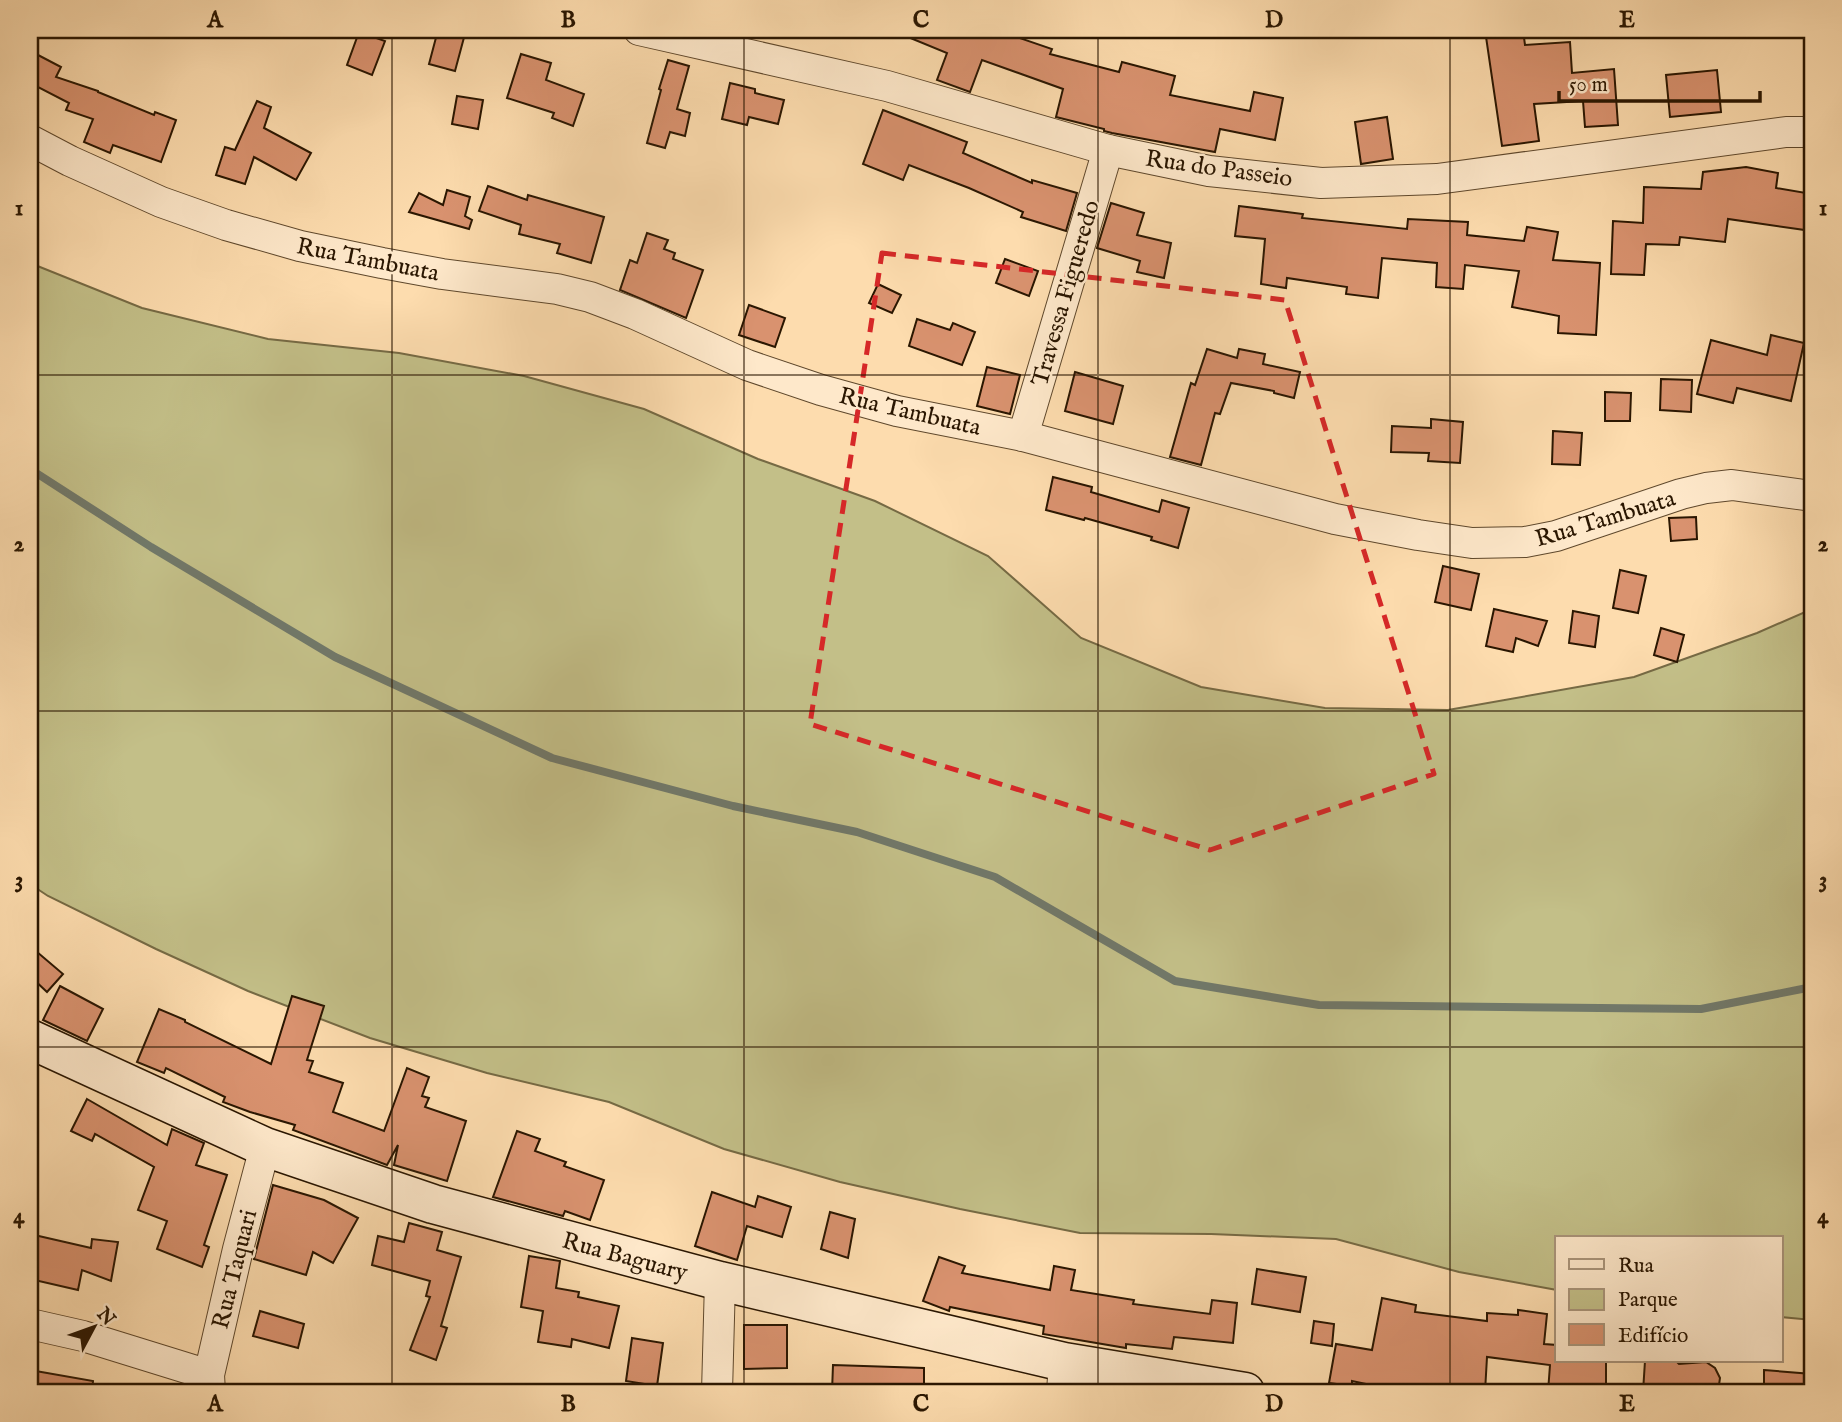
<svg xmlns="http://www.w3.org/2000/svg" width="1842" height="1422" font-family="'IM FELL English',serif">
<style>
.green{fill:#c3bf88;stroke:#766a44;stroke-width:2}
.lines{fill:none;stroke-linecap:round;stroke-linejoin:round}
.stream{stroke:#717869;stroke-width:8}
.building{fill:#d9926f;stroke:#2a1601;stroke-width:2}
.street-casing{stroke:#5f482c;stroke-width:32}
.secondary-casing{stroke:#2a1601;stroke-width:41}
.street{stroke:#fee8ca;stroke-width:30}
.secondary{stroke:#fee8ca;stroke-width:38}
.marked{fill:none;stroke:#d62828;stroke-width:5;stroke-dasharray:14 9;stroke-linejoin:round}
.grid{fill:none;stroke:#2a1601;stroke-width:2;stroke-opacity:0.55}
.labels{text-anchor:middle;stroke-width:5;stroke-linejoin:round;paint-order:stroke}
.street-label{font-size:24px;fill:#2a1601;stroke:#fee8ca}
.neatline{fill:none;stroke:#2a1601;stroke-width:2.5}
.grid-label{font-size:23px;text-anchor:middle;font-weight:bold;fill:#2a1601}
</style>
<rect width="100%" height="100%" fill="#fddcae"/>
<filter id="stains"><feTurbulence type="fractalNoise" baseFrequency=".00286" numOctaves="4"/><feColorMatrix values="0 0 0 0 .2 0 0 0 0 .09 0 0 0 0 .02 0 0 0 .5 -.17"/></filter>
<radialGradient id="worn" r=".72"><stop offset=".6" stop-color="#630" stop-opacity="0"/><stop offset="1" stop-color="#630" stop-opacity=".3"/></radialGradient>
<polygon class="green" points="30,263 142,308 268,339 399,353 524,376 644,409 758,459 875,501 988,556 1081,638 1201,687 1325,708 1448,710 1634,677 1757,633 1812,609 1812,1320 1781,1317 1781,1238 1557,1238 1557,1290 1459,1272 1336,1239 1211,1234 1080,1233 960,1209 840,1182 724,1149 609,1102 487,1073 370,1038 248,991 156,949 48,896 30,884"/>
<g class="lines">
<polyline class="stream" points="30,469 151,547 335,657 552,758 733,806 857,832 995,877 1175,981 1319,1005 1701,1009 1812,987"/>
</g>
<g class="building">
<polygon points="438,30 466,30 455,71 429,64"/>
<polygon points="891,30 996,30 1052,49 1050,54 1119,72 1122,62 1175,76 1170,95 1250,111 1254,92 1283,98 1275,140 1220,129 1215,152 1112,133 1104,131 1104,129 1056,117 1063,89 982,60 970,92 937,80 947,53"/>
<polygon points="1485,30 1523,30 1525,45 1570,42 1572,73 1614,69 1618,125 1585,127 1583,101 1534,104 1539,141 1502,146"/>
<polygon points="359,32 385,41 372,75 347,65"/>
<polygon points="521,54 551,63 546,80 584,94 573,126 552,118 554,113 507,98"/>
<polygon points="38,55 61,67 56,77 98,91 98,92 154,115 155,112 176,120 161,162 113,145 110,153 84,142 93,119 66,110 69,103 30,83 30,69 31,69"/>
<polygon points="668,60 689,66 677,109 690,113 685,136 670,132 665,148 647,143 661,90 659,89"/>
<polygon points="1717,70 1721,112 1670,117 1666,75"/>
<polygon points="730,83 755,89 755,93 784,100 778,124 749,117 747,125 722,119"/>
<polygon points="457,96 483,100 478,129 452,124"/>
<polygon points="257,101 271,107 264,128 311,153 296,180 254,157 245,184 216,175 225,147 235,150"/>
<polygon points="883,110 967,142 963,153 1032,183 1032,180 1077,193 1066,231 1021,217 1023,212 969,188 909,165 903,180 863,164"/>
<polygon points="1387,117 1393,159 1361,164 1355,122"/>
<polygon points="1746,167 1778,173 1776,188 1812,194 1812,231 1728,219 1725,242 1680,237 1679,245 1646,244 1644,275 1611,274 1613,221 1643,223 1644,187 1701,189 1703,172"/>
<polygon points="488,186 527,200 528,195 604,217 591,263 557,253 560,244 519,234 521,225 479,211"/>
<polygon points="447,190 470,197 465,216 472,220 469,229 409,212 419,193 443,205"/>
<polygon points="1111,203 1144,213 1137,235 1171,243 1164,278 1137,272 1140,261 1097,248"/>
<polygon points="1239,206 1303,214 1302,218 1407,229 1408,219 1468,222 1467,235 1524,241 1527,227 1558,232 1553,260 1600,263 1596,335 1558,333 1559,316 1512,307 1519,271 1465,265 1463,289 1436,287 1437,263 1382,258 1378,298 1346,294 1347,287 1287,278 1286,288 1261,284 1265,239 1235,236"/>
<polygon points="647,233 668,240 664,249 675,253 673,259 703,270 686,318 620,290 630,260 637,263"/>
<polygon points="1005,259 1038,271 1029,296 996,283"/>
<polygon points="878,284 901,295 892,313 869,303"/>
<polygon points="749,305 785,318 775,347 739,335"/>
<polygon points="917,319 950,330 953,323 975,332 962,365 909,346"/>
<polygon points="1771,335 1804,343 1791,401 1737,388 1733,403 1697,394 1711,340 1767,355"/>
<polygon points="1207,349 1237,358 1239,349 1265,354 1263,364 1300,372 1294,398 1274,393 1274,391 1231,383 1220,414 1215,413 1201,465 1170,457 1191,383 1195,385"/>
<polygon points="987,367 1020,375 1010,414 977,406"/>
<polygon points="1075,372 1123,386 1113,424 1065,411"/>
<polygon points="1661,379 1692,380 1691,412 1660,410"/>
<polygon points="1605,392 1631,393 1630,421 1605,421"/>
<polygon points="1431,419 1463,422 1460,463 1428,461 1429,453 1391,452 1392,426 1431,428"/>
<polygon points="1553,431 1582,433 1580,465 1552,464"/>
<polygon points="1053,477 1092,487 1091,492 1159,512 1162,500 1189,508 1178,548 1151,540 1152,537 1085,518 1084,520 1046,510"/>
<polygon points="1696,517 1697,539 1671,541 1669,518"/>
<polygon points="1443,566 1479,574 1471,610 1435,602"/>
<polygon points="1620,570 1646,576 1638,613 1613,608"/>
<polygon points="1494,609 1547,621 1538,646 1516,638 1513,652 1486,646"/>
<polygon points="1573,611 1599,616 1595,647 1569,643"/>
<polygon points="1661,628 1684,635 1677,662 1654,655"/>
<polygon points="30,946 63,974 47,992 30,976"/>
<polygon points="60,986 103,1009 87,1041 43,1020"/>
<polygon points="292,996 324,1006 307,1060 313,1061 309,1072 343,1083 333,1112 384,1131 407,1068 429,1077 422,1096 429,1098 425,1107 466,1121 447,1181 394,1165 398,1145 387,1165 293,1130 295,1125 250,1112 223,1102 225,1097 166,1068 164,1073 137,1062 159,1009 185,1020 185,1022 271,1064"/>
<polygon points="87,1099 167,1145 172,1129 204,1143 196,1165 227,1175 204,1245 209,1247 202,1267 157,1249 167,1221 138,1210 154,1167 95,1134 92,1141 71,1131"/>
<polygon points="517,1131 540,1139 535,1151 566,1162 564,1166 604,1180 590,1220 565,1211 563,1216 493,1197"/>
<polygon points="273,1185 324,1200 358,1218 333,1263 313,1252 306,1275 254,1259"/>
<polygon points="712,1192 755,1207 758,1196 791,1207 782,1237 747,1226 737,1260 695,1246"/>
<polygon points="830,1212 855,1219 848,1258 821,1249"/>
<polygon points="409,1223 442,1232 437,1250 461,1257 441,1326 447,1328 436,1360 410,1350 430,1297 426,1296 430,1281 372,1265 378,1236 404,1242"/>
<polygon points="30,1234 91,1248 92,1239 118,1242 111,1281 82,1270 78,1290 30,1279"/>
<polygon points="529,1256 560,1261 556,1288 579,1292 578,1297 619,1306 609,1348 572,1339 571,1347 538,1342 543,1311 521,1307"/>
<polygon points="939,1257 965,1266 962,1273 1050,1290 1054,1266 1075,1270 1071,1290 1134,1300 1133,1304 1210,1314 1212,1300 1237,1303 1233,1343 1174,1337 1172,1349 1126,1344 1126,1348 1043,1334 1044,1326 950,1307 949,1311 923,1301"/>
<polygon points="1257,1269 1306,1277 1300,1312 1252,1304"/>
<polygon points="1382,1298 1416,1305 1415,1312 1487,1321 1487,1313 1518,1315 1518,1310 1547,1314 1544,1344 1557,1345 1557,1361 1606,1361 1606,1392 1548,1392 1550,1365 1487,1357 1485,1392 1442,1392 1400,1387 1399,1391 1352,1381 1352,1386 1329,1383 1336,1344 1372,1350"/>
<polygon points="260,1311 304,1324 298,1348 253,1336"/>
<polygon points="1314,1321 1334,1324 1332,1346 1311,1343"/>
<polygon points="744,1325 787,1325 787,1368 744,1369"/>
<polygon points="632,1338 663,1343 657,1386 626,1381"/>
<polygon points="1645,1361 1676,1361 1679,1364 1706,1362 1715,1368 1720,1378 1718,1392 1643,1392"/>
<polygon points="833,1365 924,1368 924,1392 832,1392"/>
<polygon points="30,1370 93,1381 92,1392 30,1392"/>
<polygon points="1764,1370 1812,1374 1812,1392 1764,1392"/>
</g>
<g class="lines">
<g class="street-casing">
<g id="street">
<polyline points="639,30 887,86 1108,150 1209,171 1321,183 1437,179 1786,132 1812,132"/>
<polyline points="30,140 70,161 161,202 226,225 300,246 382,263 442,274 557,289 590,297 635,314 747,365 821,390 897,411 1023,436 1335,519 1418,535 1472,543 1525,542 1556,536 1681,494 1706,488 1732,485 1812,496"/>
<polyline points="1023,436 1108,150"/>
<polyline points="30,1324 83,1336 209,1375"/>
<polyline points="210,1392 209,1375 238,1249 265,1147"/>
<polyline points="717,1392 720,1281"/>
<polyline points="1062,1392 1064,1362"/>
</g>
</g>
<g class="secondary-casing">
<polyline id="secondary" points="30,1039 265,1147 433,1204 720,1281 1064,1362 1245,1392"/>
</g>
<use href="#street" class="street"/>
<use href="#secondary" class="secondary"/>
</g>
<path class="marked" d="M882,253L1285,300L1434,774L1210,850L810,724Z"/>
<path class="grid" d="M392,30V1392M744,30V1392M1098,30V1392M1450,30V1392M30,375H1812M30,711H1812M30,1047H1812"/>
<g class="labels">
<g class="street-label">
<text transform="translate(1219 168) rotate(8)" y="8">Rua do Passeio</text>
<text transform="translate(368 259) rotate(11)" y="8">Rua Tambuata</text>
<text transform="translate(1065 293) rotate(-74)" y="8">Travessa Figueredo</text>
<text transform="translate(910 411) rotate(13)" y="8">Rua Tambuata</text>
<text transform="translate(1605 518) rotate(-17)" y="8">Rua Tambuata</text>
<text transform="translate(625 1256) rotate(15)" y="8">Rua Baguary</text>
<text transform="translate(234 1269) rotate(-76)" y="8">Rua Taquari</text>
</g>
</g>
<rect width="1842" height="1422" fill="none" stroke="#fddcae" stroke-width="77"/>
<rect x="1555" y="1236" width="228" height="126" fill="#fee8ca" stroke="#a9947a" stroke-width="2"/>
<rect x="1569" y="1259" width="35" height="10" fill="#fee8ca" stroke="#a9947a" stroke-width="2"/>
<text x="1618" y="1272" font-size="21" fill="#2a1601">Rua</text>
<rect x="1569" y="1289" width="35" height="21" fill="#c3bf88" stroke="#a9947a" stroke-width="2"/>
<text x="1618" y="1306" font-size="21" fill="#2a1601">Parque</text>
<rect x="1569" y="1324" width="35" height="21" fill="#d9926f" stroke="#a9947a" stroke-width="2"/>
<text x="1618" y="1342" font-size="21" fill="#2a1601">Edifício</text>
<g transform="translate(94 1327) rotate(49)" stroke="#fee8ca" stroke-width="5" paint-order="stroke">
<path d="M0-5L12 26L0 18L-12 26Z" fill="#2a1601"/>
<text y="-10" font-size="19" font-weight="bold" text-anchor="middle" fill="#2a1601">N</text>
</g>
<path d="M1559 91v10h201v-10" fill="none" stroke="#2a1601" stroke-width="3.5"/>
<text x="1569" y="91" font-size="21" fill="#2a1601" stroke="#fee8ca" stroke-width="5" paint-order="stroke">50 m</text>
<rect x="38" y="38" width="1766" height="1346" class="neatline"/>
<g class="grid-label">
<text x="215" y="27">A</text>
<text x="568" y="27">B</text>
<text x="921" y="27">C</text>
<text x="1274" y="27">D</text>
<text x="1627" y="27">E</text>
<text x="19" y="215">1</text>
<text x="1823" y="215">1</text>
<text x="19" y="551">2</text>
<text x="1823" y="551">2</text>
<text x="19" y="887">3</text>
<text x="1823" y="887">3</text>
<text x="19" y="1223">4</text>
<text x="1823" y="1223">4</text>
<text x="215" y="1411">A</text>
<text x="568" y="1411">B</text>
<text x="921" y="1411">C</text>
<text x="1274" y="1411">D</text>
<text x="1627" y="1411">E</text>
</g>
<rect width="100%" height="100%" filter="url(#stains)"/>
<rect width="100%" height="100%" fill="url(#worn)"/>
</svg>
